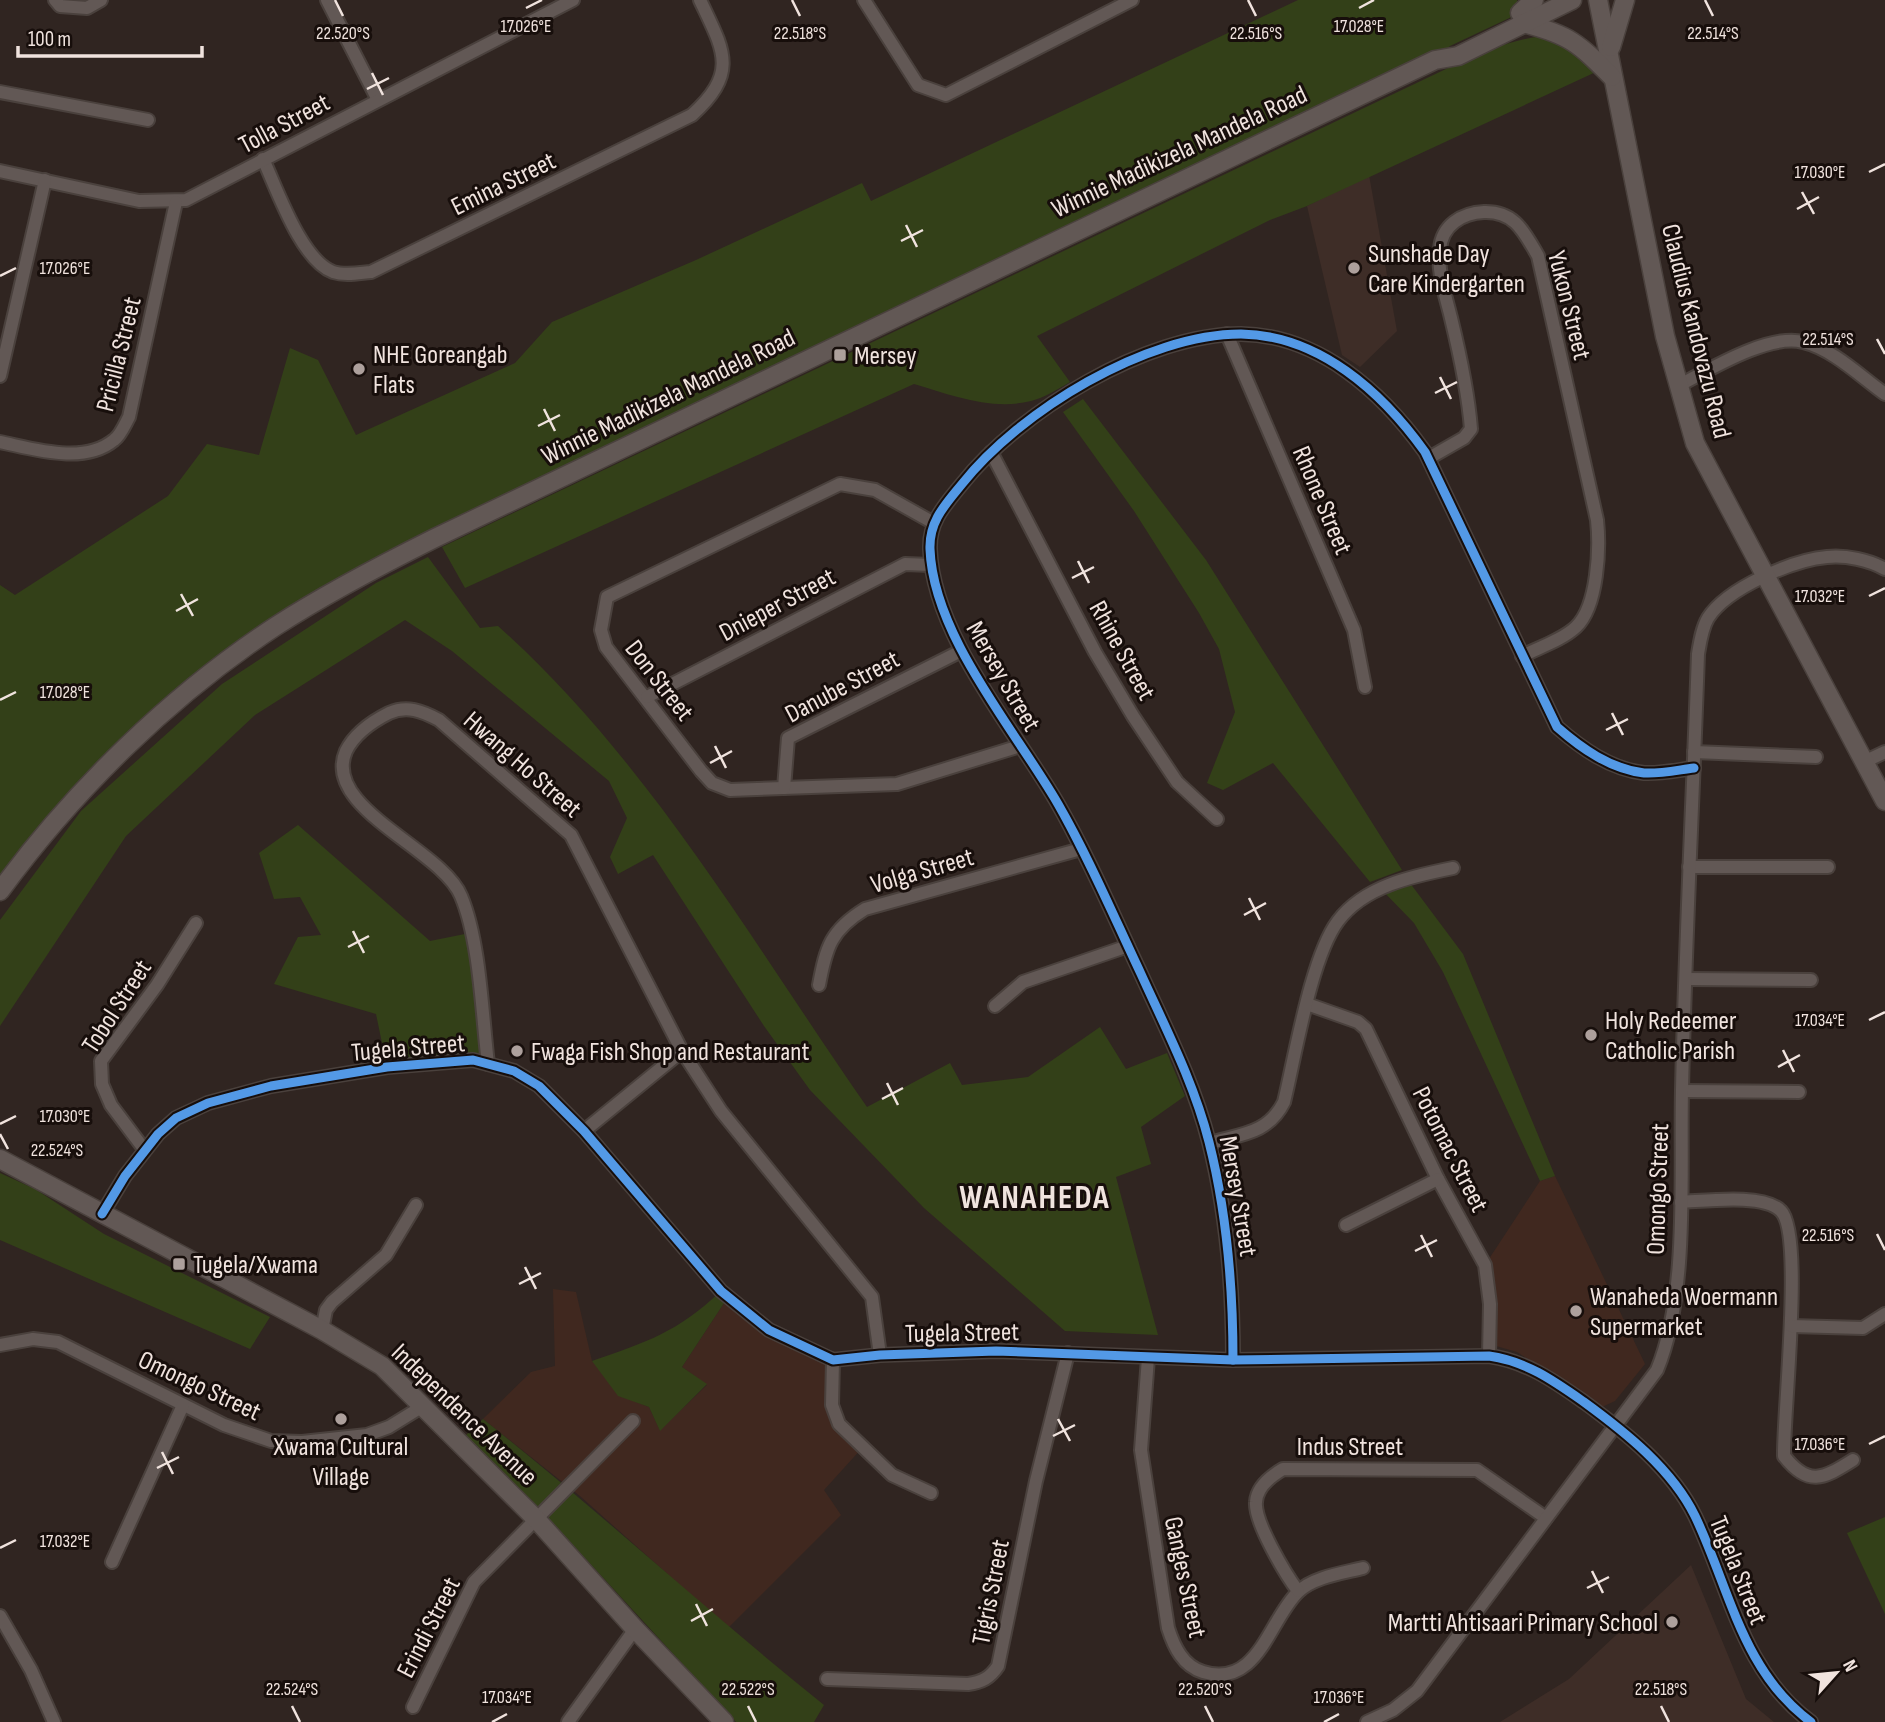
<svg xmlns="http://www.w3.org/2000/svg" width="1885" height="1722" font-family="'Sofia Sans Condensed',sans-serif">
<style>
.built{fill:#40281f}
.education{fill:#3e2d27}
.green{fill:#334018}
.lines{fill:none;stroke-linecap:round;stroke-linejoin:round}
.street-casing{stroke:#4a413d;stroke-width:16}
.secondary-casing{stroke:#4a413d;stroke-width:21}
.street{stroke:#625855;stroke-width:12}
.secondary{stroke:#625855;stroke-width:18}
.cycleway-casing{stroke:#170e0b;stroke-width:13}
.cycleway{stroke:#5399e6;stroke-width:9}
.ticks{fill:none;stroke:#f0e3de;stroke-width:2.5}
.poi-dot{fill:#ada09c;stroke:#170e0b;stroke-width:2.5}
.labels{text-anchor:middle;stroke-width:6;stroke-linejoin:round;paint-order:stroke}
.street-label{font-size:26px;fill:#f0e3de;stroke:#170e0b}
.poi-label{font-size:26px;fill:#f0e3de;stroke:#170e0b;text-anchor:start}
.district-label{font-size:33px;font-weight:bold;letter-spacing:2px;fill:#f0e3de;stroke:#170e0b}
.ticks-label{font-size:18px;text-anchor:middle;fill:#f0e3de;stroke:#170e0b;stroke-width:6;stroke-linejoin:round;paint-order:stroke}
</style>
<rect width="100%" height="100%" fill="#302521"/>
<g class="built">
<polygon points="1555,1176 1645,1364 1615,1401 1602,1407 1517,1352 1489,1344 1485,1265 1540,1181"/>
<polygon points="553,1289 576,1292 592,1361 636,1402 649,1407 660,1430 707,1385 682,1367 728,1297 769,1330 833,1360 832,1405 863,1447 824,1490 841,1515 728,1628 580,1496 483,1419 531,1372 555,1366"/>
</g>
<g class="education">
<polygon points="1369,175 1397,331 1360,367 1342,355 1307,206"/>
<polygon points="1691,1565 1746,1699 1774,1722 1500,1722 1569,1679"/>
</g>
<g class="green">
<polygon points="1298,0 1517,0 1520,13 1450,46 1435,60 319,600 140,736 0,891 0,585 15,595 168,496 207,444 259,455 290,348 318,360 356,435 515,363 552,322 696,260 862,183 871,201"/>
<path d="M1544,36L1560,40L1598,71L1307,206L1270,220L1037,336L1070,382C1058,389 1044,398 1031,401C992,411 951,395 914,384L465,588L442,547L1448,68C1480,54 1510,39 1544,36Z"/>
<polygon points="1083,399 1206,560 1402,870 1370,882 1273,763 1223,790 1207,783 1235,712 1219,649 1199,613 1134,511 1063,412"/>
<path d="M428,557L480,628L498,626C649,761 752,942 867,1107L950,1063L962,1085L1028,1077L1100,1027L1126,1069L1167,1053L1185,1096L1141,1127L1151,1164L1116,1177L1158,1335L1065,1331L924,1208L810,1090L764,1026L653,855L618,874L610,857L627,818L609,781L452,651L405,620L255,715L126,836L0,1026V920L81,811L222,684L376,583Z"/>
<polygon points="298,825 430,941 470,933 488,1064 387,1067 376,1014 274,984 298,937 321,935 300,897 274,899 259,853"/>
<polygon points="1407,879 1463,954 1555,1176 1540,1181 1443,972 1414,923 1381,889"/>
<polygon points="0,1173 35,1189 104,1234 270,1317 250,1349 0,1240"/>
<path d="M721,1291L728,1297L682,1367L707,1384L660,1431L649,1407L618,1396L592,1361C647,1342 678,1332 721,1291Z"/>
<path d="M483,1419C599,1511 708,1612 824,1705L814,1722H736L549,1519L465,1436Z"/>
<polygon points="1885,1517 1885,1614 1847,1533"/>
</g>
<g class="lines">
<g class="street-casing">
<g id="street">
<polyline points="55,0 60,6 87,8 101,0"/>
<polyline points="327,0 377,98"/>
<polyline points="864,0 918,85 946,95 1132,0"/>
<polyline points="0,92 148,120"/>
<path d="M263,159C277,189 301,260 333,272C345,276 359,273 371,272L692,115C739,72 724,51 700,0"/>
<polyline points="0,171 139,201 186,200 573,0"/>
<polyline points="1227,334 1354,630 1365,687"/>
<polyline points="0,376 45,180"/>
<path d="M1678,386C1709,370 1769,333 1803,342C1833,349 1861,377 1885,394"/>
<path d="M0,442C34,449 84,465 114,440C121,435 125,424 129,417L176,202"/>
<polyline points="991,452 1095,652 1133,716 1177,782 1217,819"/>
<path d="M1429,458L1464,438L1471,429C1468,391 1460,355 1451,318C1446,297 1437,272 1440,249C1442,225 1462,213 1484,212C1515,211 1524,232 1538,256L1597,520C1600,548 1598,606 1576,627C1562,640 1540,647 1522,656"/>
<polyline points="932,522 875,490 840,484 607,597 601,630 606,647 701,771 712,783 730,790 897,784 1020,746"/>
<polyline points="647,697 905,564 931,565"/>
<polyline points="1694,752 1816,757"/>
<polyline points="1864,762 1885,752"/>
<polyline points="784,788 788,738 961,651"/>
<polyline points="1689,867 1828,867"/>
<polyline points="1687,979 1811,980"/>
<path d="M819,985C826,947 831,930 865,909L1081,849"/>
<polyline points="1307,1004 1358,1022 1366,1029 1438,1179 1485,1265 1490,1304 1489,1356"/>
<polyline points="995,1006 1023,982 1128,946"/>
<path d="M488,1064C482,1014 480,941 461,896C442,849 321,808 346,751C355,733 371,722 389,713C407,705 422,711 439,720L571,835L682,1051L721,1111L872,1297L880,1355"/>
<polyline points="1682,1091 1799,1092"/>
<polyline points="584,1131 682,1051"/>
<path d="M1210,1143C1241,1134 1268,1134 1284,1102C1295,1057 1311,957 1338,921C1364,886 1413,876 1453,868"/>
<polyline points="144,1149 111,1105 102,1084 101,1061 157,985 196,923"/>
<path d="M1681,1202C1705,1201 1764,1193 1781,1211C1804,1234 1783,1414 1784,1456C1808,1487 1823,1479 1853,1460"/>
<path d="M102,1214L125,1176L158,1134L176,1118L208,1103L271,1086L387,1067L473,1060L514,1071L539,1086L584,1131L721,1291L769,1330L833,1360L880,1355L996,1351L1233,1360L1489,1356C1526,1361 1554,1381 1584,1402C1625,1432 1672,1469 1695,1516C1730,1589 1742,1671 1811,1722"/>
<polyline points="1346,1225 1438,1179"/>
<polyline points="1791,1326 1863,1328 1885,1314"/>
<polyline points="322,1330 326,1310 332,1302 386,1255 416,1205"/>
<polyline points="0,1345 33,1339 58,1342 224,1425 271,1441 302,1442 367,1435 389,1427 423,1406"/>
<path d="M1148,1358L1141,1450L1168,1628C1174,1647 1183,1666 1203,1672C1258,1689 1269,1620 1298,1592C1313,1577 1343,1573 1363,1568"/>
<polyline points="833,1360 832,1405 839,1424 892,1475 931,1493"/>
<path d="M1233,1360C1233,1287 1227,1213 1209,1142C1194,1083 1166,1029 1141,974C1114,917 1089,858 1058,804C1016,731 933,636 930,549C929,521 945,505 962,484C1020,411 1146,334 1241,334C1319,335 1382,392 1425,452L1557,727C1581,748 1610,769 1644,773C1660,774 1678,770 1694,768"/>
<polyline points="112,1562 183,1405"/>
<path d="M1298,1591C1286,1575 1254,1522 1256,1502C1257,1487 1271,1476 1283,1469L1477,1470L1546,1518"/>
<polyline points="0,1616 31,1670 54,1722"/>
<path d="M827,1679L968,1684C982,1682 990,1678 998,1666L1036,1481L1068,1353"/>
<polyline points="413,1707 474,1582 633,1421"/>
<polyline points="568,1722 635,1629"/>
<path d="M1367,1722L1393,1710L1417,1691L1657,1370C1689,1293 1680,1174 1682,1090C1685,945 1693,800 1698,654C1700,642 1702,628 1708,618C1727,588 1793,560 1827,557C1846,555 1869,560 1885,569"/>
</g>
</g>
<g class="secondary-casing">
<g id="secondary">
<polyline points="1598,0 1665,336 1695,443 1885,801"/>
<polyline points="1520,13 1534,0"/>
<path d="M1523,23C1570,35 1578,43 1612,77"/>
<polyline points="1611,47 1625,0"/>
<path d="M0,891C74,790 171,695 276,626C327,593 381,565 435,538L1435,60L1458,56L1572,0"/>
<polyline points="0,1159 322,1330 382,1366 536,1519 635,1629 724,1722"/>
</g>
</g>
<use href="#street" class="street"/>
<use href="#secondary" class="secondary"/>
<g class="cycleway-casing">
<g id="cycleway">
<path d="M102,1214L125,1176L158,1134L176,1118L208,1103L271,1086L387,1067L473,1060L514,1071L539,1086L584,1131L721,1291L769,1330L833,1360L880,1355L996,1351L1233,1360L1489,1356C1526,1361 1554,1381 1584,1402C1625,1432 1672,1469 1695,1516C1730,1589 1742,1671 1811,1722"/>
<path d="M1233,1360C1233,1287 1227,1213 1209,1142C1194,1083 1166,1029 1141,974C1114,917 1089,858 1058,804C1016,731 933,636 930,549C929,521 945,505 962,484C1020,411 1146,334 1241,334C1319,335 1382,392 1425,452L1557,727C1581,748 1610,769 1644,773C1660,774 1678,770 1694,768"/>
</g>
</g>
<use href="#cycleway" class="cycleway"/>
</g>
<path class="ticks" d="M335,0L343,16M792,0L800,16M1248,0L1256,16M1705,0L1713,16M526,8L542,0M1359,8L1374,0M372,73L383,95M367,89L389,78M1869,172L1885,164M1802,192L1814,214M1797,209L1819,197M906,225L917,247M901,241L923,230M0,276L16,268M1877,339L1885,354M1440,377L1451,399M1435,393L1457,382M544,409L555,431M538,426L560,415M1078,561L1089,583M1072,578L1094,567M181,594L193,616M1869,596L1885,588M176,611L198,599M0,700L16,692M1612,713L1623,735M1606,730L1628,719M715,746L726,768M710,763L732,751M1249,898L1260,920M1244,915L1266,903M353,931L364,953M348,947L369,936M1869,1020L1885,1012M1783,1050L1794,1072M1778,1067L1800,1055M887,1083L898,1105M882,1099L903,1088M0,1124L16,1116M0,1134L8,1149M1877,1234L1885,1250M1421,1235L1432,1257M1415,1251L1437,1240M525,1267L536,1289M519,1284L541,1273M1058,1419L1070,1441M1053,1436L1075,1425M1869,1444L1885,1436M162,1452L173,1474M157,1468L179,1457M0,1548L16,1540M1592,1571L1603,1593M1587,1588L1609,1577M696,1604L707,1626M691,1621L713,1609M292,1706L300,1722M748,1706L756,1722M1205,1706L1213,1722M1661,1706L1669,1722M492,1722L507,1714M1324,1722L1339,1714"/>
<g class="poi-dot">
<circle cx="1354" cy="268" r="7"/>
<rect x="833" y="348" width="14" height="14" rx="3.5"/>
<circle cx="359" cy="369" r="7"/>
<circle cx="1591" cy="1035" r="7"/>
<circle cx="517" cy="1051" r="7"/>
<rect x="172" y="1257" width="14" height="14" rx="3.5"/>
<circle cx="1576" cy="1311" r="7"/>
<circle cx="341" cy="1419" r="7"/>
<circle cx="1672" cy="1622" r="7"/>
</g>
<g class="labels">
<g class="street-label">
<text transform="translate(284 123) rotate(-28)" y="9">Tolla Street</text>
<text transform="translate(1179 151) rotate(-25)" y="9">Winnie Madikizela Mandela Road</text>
<text transform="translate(503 183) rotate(-26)" y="9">Emina Street</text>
<text transform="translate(1570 305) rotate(76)" y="9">Yukon Street</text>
<text transform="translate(1697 331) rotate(76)" y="9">Claudius Kandovazu Road</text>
<text transform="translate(118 354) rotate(-76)" y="9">Pricilla Street</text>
<text transform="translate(668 396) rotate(-26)" y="9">Winnie Madikizela Mandela Road</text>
<text transform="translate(1323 500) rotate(67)" y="9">Rhone Street</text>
<text transform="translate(777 604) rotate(-28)" y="9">Dnieper Street</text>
<text transform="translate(1123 650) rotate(61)" y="9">Rhine Street</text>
<text transform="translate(1004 676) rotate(60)" y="9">Mersey Street</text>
<text transform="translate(660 680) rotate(52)" y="9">Don Street</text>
<text transform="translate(842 686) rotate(-28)" y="9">Danube Street</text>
<text transform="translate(523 764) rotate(41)" y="9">Hwang Ho Street</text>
<text transform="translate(922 870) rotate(-16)" y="9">Volga Street</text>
<text transform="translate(116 1006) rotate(-57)" y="9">Tobol Street</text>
<text transform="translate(408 1047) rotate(-5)" y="9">Tugela Street</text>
<text transform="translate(1451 1149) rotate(63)" y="9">Potomac Street</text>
<text transform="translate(1657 1189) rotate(-88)" y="9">Omongo Street</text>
<text transform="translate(1239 1196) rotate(80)" y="9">Mersey Street</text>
<text transform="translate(962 1332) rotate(-1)" y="9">Tugela Street</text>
<text transform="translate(200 1385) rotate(25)" y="9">Omongo Street</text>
<text transform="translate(465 1414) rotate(44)" y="9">Independence Avenue</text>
<text x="1350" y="1455">Indus Street</text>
<text transform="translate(1739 1570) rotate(68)" y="9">Tugela Street</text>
<text transform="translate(1186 1577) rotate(78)" y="9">Ganges Street</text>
<text transform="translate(990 1592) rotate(-79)" y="9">Tigris Street</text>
<text transform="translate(428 1627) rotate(-63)" y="9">Erindi Street</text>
</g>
<g class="poi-label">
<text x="1368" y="262">Sunshade Day<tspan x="1368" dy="30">Care Kindergarten</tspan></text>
<text x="373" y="363">NHE Goreangab<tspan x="373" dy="30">Flats</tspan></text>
<text x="854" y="364">Mersey</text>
<text x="1605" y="1029">Holy Redeemer<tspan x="1605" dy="30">Catholic Parish</tspan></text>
<text x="531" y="1060">Fwaga Fish Shop and Restaurant</text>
<text x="193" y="1273">Tugela/Xwama</text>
<text x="1590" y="1305">Wanaheda Woermann<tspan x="1590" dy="30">Supermarket</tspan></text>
<text x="341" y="1455" text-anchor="middle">Xwama Cultural<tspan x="341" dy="30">Village</tspan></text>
<text x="1658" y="1631" text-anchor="end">Martti Ahtisaari Primary School</text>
</g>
<g class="district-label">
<text x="1035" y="1208">WANAHEDA</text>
</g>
</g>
<g class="ticks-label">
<text x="526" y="32">17.026°E</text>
<text x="1359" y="32">17.028°E</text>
<text x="343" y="39">22.520°S</text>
<text x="800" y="39">22.518°S</text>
<text x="1256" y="39">22.516°S</text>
<text x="1713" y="39">22.514°S</text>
<text x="1820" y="178">17.030°E</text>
<text x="65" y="274">17.026°E</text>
<text x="1828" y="345">22.514°S</text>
<text x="1820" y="602">17.032°E</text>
<text x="65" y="698">17.028°E</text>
<text x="1820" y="1026">17.034°E</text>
<text x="65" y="1122">17.030°E</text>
<text x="57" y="1156">22.524°S</text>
<text x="1828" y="1241">22.516°S</text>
<text x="1820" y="1450">17.036°E</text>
<text x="65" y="1547">17.032°E</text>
<text x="292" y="1695">22.524°S</text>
<text x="748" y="1695">22.522°S</text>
<text x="1205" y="1695">22.520°S</text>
<text x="1661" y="1695">22.518°S</text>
<text x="507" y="1703">17.034°E</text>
<text x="1339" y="1703">17.036°E</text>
</g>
<g transform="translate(1836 1673) rotate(63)" stroke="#170e0b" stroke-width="5" paint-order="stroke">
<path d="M0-5L12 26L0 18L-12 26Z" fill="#f0e3de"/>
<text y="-10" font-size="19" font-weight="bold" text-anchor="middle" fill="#f0e3de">N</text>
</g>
<path d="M18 46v10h184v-10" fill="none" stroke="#f0e3de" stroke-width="3.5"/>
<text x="28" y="46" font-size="21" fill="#f0e3de" stroke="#170e0b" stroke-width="5" paint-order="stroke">100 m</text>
</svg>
